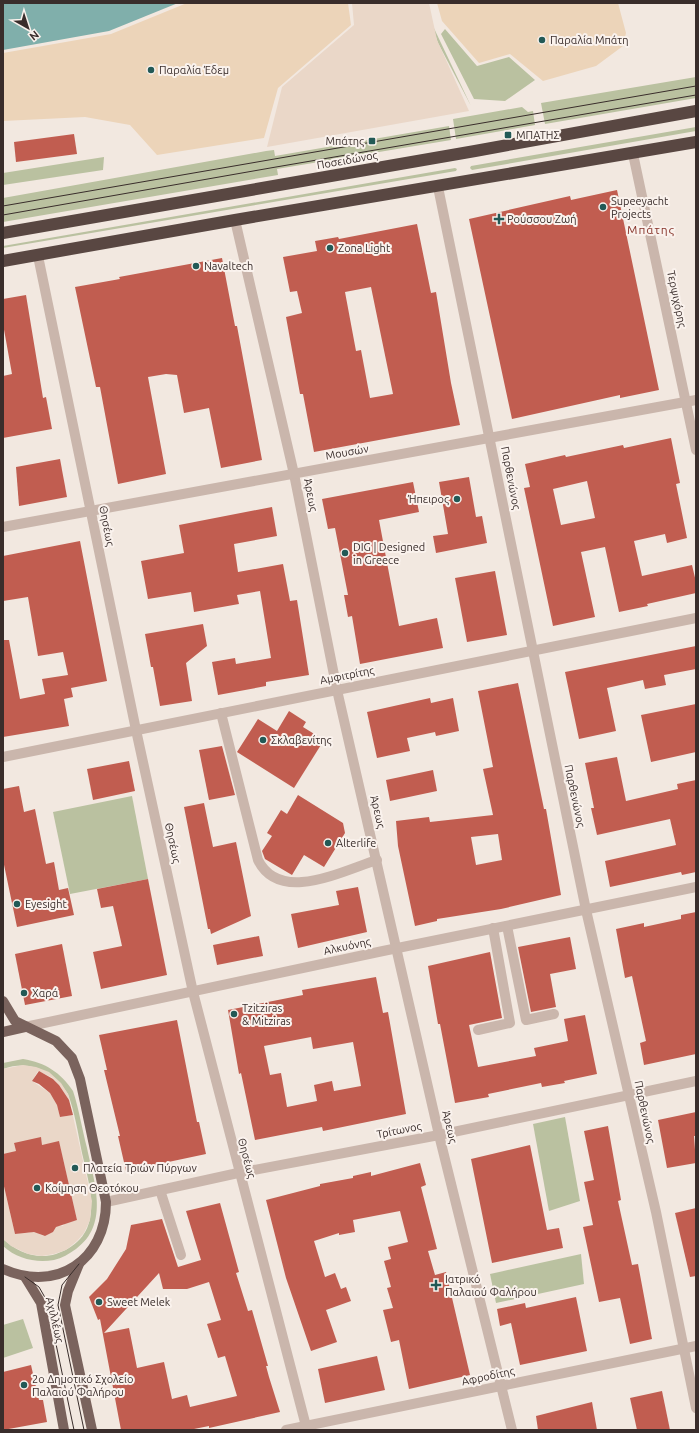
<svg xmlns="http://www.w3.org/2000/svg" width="699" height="1433" font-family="Ubuntu,sans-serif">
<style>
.green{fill:#bac1a0}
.sand{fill:#ecd4b9}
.plaza{fill:#ead7c8;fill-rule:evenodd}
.water{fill:#80afab}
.building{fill:#c15d50;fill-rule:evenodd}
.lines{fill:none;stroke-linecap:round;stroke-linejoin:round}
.minor{stroke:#cab6ac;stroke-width:10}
.major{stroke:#7a635d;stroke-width:10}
.highway{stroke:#594742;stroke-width:12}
.tram{stroke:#392d2b;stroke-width:1}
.poi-dot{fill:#225956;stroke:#faf2ed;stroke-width:1.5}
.labels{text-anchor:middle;stroke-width:4;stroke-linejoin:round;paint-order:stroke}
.poi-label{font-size:11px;fill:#392d2b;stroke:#faf2ed;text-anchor:start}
.street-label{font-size:11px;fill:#392d2b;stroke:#faf2ed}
.neighbourhood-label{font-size:12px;letter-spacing:1px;fill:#853127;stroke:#faf2ed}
</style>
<rect width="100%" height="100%" fill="#f2e8e0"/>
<g class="green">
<polygon points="431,22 471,106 438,43"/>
<polygon points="445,29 477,66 509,57 535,80 505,101 474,99 441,34"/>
<polygon points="696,77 696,98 545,124 541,103"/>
<polygon points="522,107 528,112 533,111 535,125 456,139 453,119"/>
<polygon points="449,126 451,140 277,169 278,175 3,222 3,198 266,151 274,150 275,156"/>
<polygon points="696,127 696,131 472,170 470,168 471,166"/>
<polygon points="104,157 103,170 3,185 3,173"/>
<polygon points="455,168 457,169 456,171 3,248 3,246"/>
<polygon points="132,796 148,879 70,894 53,812"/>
<path d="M23,1059C46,1063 60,1072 73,1091C79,1109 82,1129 87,1148C94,1182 110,1224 76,1249C69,1254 62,1258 54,1260C36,1263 17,1259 3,1246V1239C17,1252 36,1260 56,1254C106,1237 91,1191 82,1153C78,1133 75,1113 68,1094C53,1071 30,1059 3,1069V1063Z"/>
<polygon points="565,1117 580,1201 549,1211 533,1124"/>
<polygon points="581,1254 584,1284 496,1303 490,1274"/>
<polygon points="23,1319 33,1348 3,1358 3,1325"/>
</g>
<g class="sand">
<polygon points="187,3 348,3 351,25 278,88 264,138 157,155 130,125 85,117 3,121 3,53 111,34"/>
<polygon points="437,3 618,3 626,33 623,46 596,66 543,81 510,54 479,63 442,21"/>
</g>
<g class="plaza">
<polygon points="352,3 429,3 437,40 469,111 267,147 282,87 354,25"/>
<path d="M23,1065L36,1067L49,1072L61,1083L68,1094L92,1201L90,1220L84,1233L77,1241L66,1250L54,1254L42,1256L28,1254L11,1246L3,1239V1182L15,1234L25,1232L28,1233L35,1231L41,1235L45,1236L53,1232L56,1225L63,1226L65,1223L77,1220L59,1142L42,1145L41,1138L14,1144L16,1151L3,1154V1069ZM38,1071L53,1078L59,1085L69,1100L73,1115L60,1117L57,1104L50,1093L32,1081Z"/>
</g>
<polygon class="water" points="3,3 178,3 109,31 3,50"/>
<g class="building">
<polygon points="74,134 77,154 16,162 14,142"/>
<polygon points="617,190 659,390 620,398 620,395 512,419 469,219 570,196 571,200"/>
<path d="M417,224L431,293L436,292L451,383L460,425L314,452L303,394H300L286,317L302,313L297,291L290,292L283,257L317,251L315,241L338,237L339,239ZM371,287L393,394L370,398L361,350L356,351L345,292Z"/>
<polygon points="222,258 235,326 237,326 262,460 221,468 209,408 184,413 177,375 166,374 148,377 166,474 118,484 100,387 96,387 75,287 120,279 119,277"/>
<polygon points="26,295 43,398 46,397 52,429 3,438 3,376 12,374 3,324 3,299"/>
<path d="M671,438L680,483L676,484L687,538L667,543L665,534L634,541L642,576L692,565L696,582V593L647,604L648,606L619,612L605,547L581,552L595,617L553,626L524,488L530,487L525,464L565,455L566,457L623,445L624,448ZM587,481L595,518L561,525L553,489Z"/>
<polygon points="60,459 67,497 19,506 16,467"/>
<polygon points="469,477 476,517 482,516 487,543 436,553 433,536 448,534 439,482"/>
<polygon points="413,482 419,512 379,520 388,568 399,626 437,618 443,648 360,664 352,616 348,617 344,595 348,595 335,528 328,529 322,499"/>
<polygon points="272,507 277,536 234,544 238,572 283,564 290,601 297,600 309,675 266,682 266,686 218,695 212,662 235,658 236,664 271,658 260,591 237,595 239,604 194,612 191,592 148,599 141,561 184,553 179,525"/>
<polygon points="80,541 107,681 71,688 73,697 64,699 69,726 3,737 3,640 9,640 20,699 45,694 42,679 68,675 63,652 38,656 28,597 3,601 3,556"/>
<polygon points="495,571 507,635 467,642 455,578"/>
<polygon points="203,624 207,646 186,663 192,701 160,706 153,667 151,667 145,634"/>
<polygon points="696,646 696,669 664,675 666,685 645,689 643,680 607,688 616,731 579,739 565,672"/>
<path d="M518,683L544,809H546L561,895L501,909L437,919V921L415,926L398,846L396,821L429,817L430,822L493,815L483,769L493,767L478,691ZM498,834L502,860L476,865L471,837Z"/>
<polygon points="430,698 431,703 453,698 459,731 436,736 435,732 407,738 410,751 377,758 367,712"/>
<polygon points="696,704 696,752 651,762 641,715"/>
<polygon points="289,711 306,722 303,727 324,740 294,788 237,752 258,719 277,731"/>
<polygon points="222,746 235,795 209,800 199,750"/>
<polygon points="617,757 626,801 678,789 677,784 696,780 696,872 682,875 681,872 610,887 605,861 676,845 670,819 597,835 591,808 594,808 585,763"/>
<polygon points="129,761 135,791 93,800 87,769"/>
<polygon points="433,770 437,791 390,801 386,780"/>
<polygon points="19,786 24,812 35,809 46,864 54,862 59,890 68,888 74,915 17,927 3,860 3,789"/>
<polygon points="298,795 343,823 345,833 324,867 304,855 292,875 265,859 262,851 272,836 267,833 281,810 287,814"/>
<polygon points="204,803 213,847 236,842 251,916 211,934 210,929 208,929 184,807"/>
<polygon points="148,879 167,975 101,989 93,952 122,946 113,906 101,908 97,889"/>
<polygon points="358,887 367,932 298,948 291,914 339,905 336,891"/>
<polygon points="696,912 696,1054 644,1065 640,1043 646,1041 632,976 625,978 616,929 644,923 644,927 681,919 681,915"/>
<polygon points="259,936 263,956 217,965 213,945"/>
<polygon points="570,937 576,969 550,974 556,1007 531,1012 518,947"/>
<polygon points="62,944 72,996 25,1005 15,954"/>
<polygon points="490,952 502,1018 469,1025 478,1067 536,1056 534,1048 568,1041 564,1019 585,1015 597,1074 564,1081 565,1083 542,1087 541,1083 488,1094 489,1097 455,1103 440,1024 438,1024 428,966"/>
<path d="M376,977L383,1013L388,1012L406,1114L323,1131L322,1127L255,1140L241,1073L239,1074L228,1010L303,995L302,990ZM311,1037L313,1049L353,1042L361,1086L334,1091L332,1081L314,1085L317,1101L287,1107L281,1073L270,1075L264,1046Z"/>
<polygon points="177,1020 197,1122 199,1122 206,1154 126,1171 118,1136 120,1136 104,1070 107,1070 99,1035"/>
<polygon points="39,1071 53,1079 59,1085 69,1100 73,1115 60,1117 57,1105 50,1093 39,1084 32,1081"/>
<polygon points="696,1112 696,1136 694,1136 696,1163 667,1168 658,1120"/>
<polygon points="608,1126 621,1200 618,1201 632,1265 638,1264 652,1339 630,1344 620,1298 599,1302 583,1227 593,1225 584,1182 594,1180 584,1131"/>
<polygon points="41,1137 42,1145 59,1141 77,1220 56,1227 53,1232 45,1236 34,1232 15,1234 3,1182 3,1154 16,1151 14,1143"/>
<polygon points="530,1145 547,1230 559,1228 563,1248 492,1263 471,1159"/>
<polygon points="420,1163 426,1185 421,1187 437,1249 428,1251 435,1275 446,1272 470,1375 409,1389 399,1340 391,1342 383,1310 393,1308 387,1288 391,1287 384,1261 391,1259 388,1247 408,1242 400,1211 353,1220 355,1232 339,1235 339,1233 314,1241 325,1277 335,1273 341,1289 346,1287 351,1301 326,1310 337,1342 311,1351 286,1278 266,1200 320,1186 320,1184 353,1178 353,1176 371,1172 371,1176"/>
<path d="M220,1203L239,1272L236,1273L248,1311L252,1310L268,1366H266L269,1377L280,1412L209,1428V1426L189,1430H121L100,1319L98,1320L89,1297L107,1279L126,1249L131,1225L162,1219L178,1267L201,1260L186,1211ZM159,1273L163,1289H187L209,1282L221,1320L207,1324L218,1358L225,1356L237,1396L190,1407L187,1395L172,1399L164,1362L137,1368L129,1328L104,1333Z"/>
<polygon points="696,1208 696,1276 690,1277 675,1213"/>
<polygon points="576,1297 587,1351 520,1365 511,1323 500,1326 497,1309 525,1303 526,1308"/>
<polygon points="377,1356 385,1390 325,1403 318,1369"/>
<polygon points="31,1365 39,1400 43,1400 47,1422 3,1430 3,1372"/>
<polygon points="662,1391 670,1430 637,1430 630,1398"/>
<polygon points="592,1402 597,1430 538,1430 536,1416"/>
</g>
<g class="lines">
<g class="minor">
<polyline points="633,154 696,450"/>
<polyline points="438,187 586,910 656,1212 696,1408"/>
<polyline points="235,220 294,474 337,690 439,1135 512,1430"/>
<polyline points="38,256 136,730 193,992 307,1430"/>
<polyline points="3,527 696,400"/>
<path d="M221,713L258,860C280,904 342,871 377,860"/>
<polyline points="3,757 696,618"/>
<polyline points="507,926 526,1020 554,1014"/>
<polyline points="25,1027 383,951 696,887"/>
<polyline points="478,1030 510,1023 493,928"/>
<polyline points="160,1190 181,1255"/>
<polyline points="106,1202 238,1173 439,1135 696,1081"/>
<polyline points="286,1430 696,1346"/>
</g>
<g class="major">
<path d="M3,1001L15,1021L56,1041L72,1058L80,1079L106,1202C106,1260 57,1293 3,1269"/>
<polyline points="3,1032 25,1027"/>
<polyline points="79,1264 68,1291 65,1305 92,1430"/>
<polyline points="25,1277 41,1303 64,1430"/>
</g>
<g class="highway">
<polyline points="3,233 475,151 696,111"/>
<polyline points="3,261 235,220 696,142"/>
</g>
<g class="tram">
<polyline points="3,206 696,86"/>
<polyline points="3,215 276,167 696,95"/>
<polyline points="3,1001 3,1002"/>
<polyline points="79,1264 62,1285 58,1305 84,1430"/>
<polyline points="25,1277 39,1287 47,1301 74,1430"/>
</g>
</g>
<g class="poi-dot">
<circle cx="542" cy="40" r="4"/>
<circle cx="151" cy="70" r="4"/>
<rect x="504" y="131" width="8" height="8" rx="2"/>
<rect x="368" y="137" width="8" height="8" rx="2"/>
<circle cx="603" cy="207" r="4"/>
<path d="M497 213h4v4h4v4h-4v4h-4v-4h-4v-4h4z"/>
<circle cx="330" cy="248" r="4"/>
<circle cx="196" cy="266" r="4"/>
<circle cx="457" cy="499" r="4"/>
<circle cx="345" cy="553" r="4"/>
<circle cx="263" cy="740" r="4"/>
<circle cx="328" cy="843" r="4"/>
<circle cx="17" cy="904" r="4"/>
<circle cx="24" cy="993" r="4"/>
<circle cx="234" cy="1014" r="4"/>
<circle cx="75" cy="1168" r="4"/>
<circle cx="37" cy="1188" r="4"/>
<path d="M434 1279h4v4h4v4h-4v4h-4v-4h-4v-4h4z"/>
<circle cx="99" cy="1302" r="4"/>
<circle cx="24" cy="1385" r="4"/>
</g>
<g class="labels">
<g class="poi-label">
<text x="550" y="44">Παραλία Μπάτη</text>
<text x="159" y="74">Παραλία Έδεμ</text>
<text x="516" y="139">ΜΠΑΤΗΣ</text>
<text x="364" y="145" text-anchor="end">Μπάτης</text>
<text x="611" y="205">Supeeyacht<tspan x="611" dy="13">Projects</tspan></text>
<text x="507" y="223">Ρούσσου Ζωή</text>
<text x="338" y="252">Zona Light</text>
<text x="204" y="270">Navaltech</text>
<text x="449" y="503" text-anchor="end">Ήπειρος</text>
<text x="353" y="551">DIG | Designed<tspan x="353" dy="13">in Greece</tspan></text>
<text x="271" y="744">Σκλαβενίτης</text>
<text x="336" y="847">Alterlife</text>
<text x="25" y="908">Eyesight</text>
<text x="32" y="997">Χαρά</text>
<text x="242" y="1012">Tzitziras<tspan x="242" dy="13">&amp; Mitziras</tspan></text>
<text x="83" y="1172">Πλατεία Τριών Πύργων</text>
<text x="45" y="1192">Κοίμηση Θεοτόκου</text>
<text x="445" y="1283">Ιατρικό<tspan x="445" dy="13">Παλαιού Φαλήρου</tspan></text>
<text x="107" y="1306">Sweet Melek</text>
<text x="32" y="1383">2ο Δημοτικό Σχολείο<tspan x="32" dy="13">Παλαιού Φαλήρου</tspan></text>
</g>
<g class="street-label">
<text transform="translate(347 160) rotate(-10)" y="4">Ποσειδώνος</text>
<text transform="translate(677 299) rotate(78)" y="4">Τερψιχόρης</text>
<text transform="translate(347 452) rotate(-10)" y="4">Μουσών</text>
<text transform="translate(511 478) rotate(79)" y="4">Παρθενώνος</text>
<text transform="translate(311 495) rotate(79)" y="4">Άρεως</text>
<text transform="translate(107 526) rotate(79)" y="4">Θησέως</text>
<text transform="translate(347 675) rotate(-11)" y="4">Αμφιτρίτης</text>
<text transform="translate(575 796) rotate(78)" y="4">Παρθενώνος</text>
<text transform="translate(378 812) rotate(77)" y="4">Άρεως</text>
<text transform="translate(173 843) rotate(78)" y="4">Θησέως</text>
<text transform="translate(347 946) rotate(-12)" y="4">Αλκυόνης</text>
<text transform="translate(645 1112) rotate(78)" y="4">Παρθενώνος</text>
<text transform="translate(450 1127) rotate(77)" y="4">Άρεως</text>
<text transform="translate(399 1130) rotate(-11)" y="4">Τρίτωνος</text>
<text transform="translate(247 1158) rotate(75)" y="4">Θησέως</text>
<text transform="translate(55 1320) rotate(77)" y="4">Αχιλλέως</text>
<text transform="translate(488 1376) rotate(-12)" y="4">Αφροδίτης</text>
</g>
<g class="neighbourhood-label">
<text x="651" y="234">Μπάτης</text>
</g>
</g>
<rect width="699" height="1433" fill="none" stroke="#392d2b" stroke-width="8"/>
<g transform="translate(28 28) rotate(141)" stroke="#faf2ed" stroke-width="3" paint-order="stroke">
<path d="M0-3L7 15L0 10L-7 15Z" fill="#392d2b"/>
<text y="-6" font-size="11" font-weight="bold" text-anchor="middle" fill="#392d2b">N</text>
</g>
</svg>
